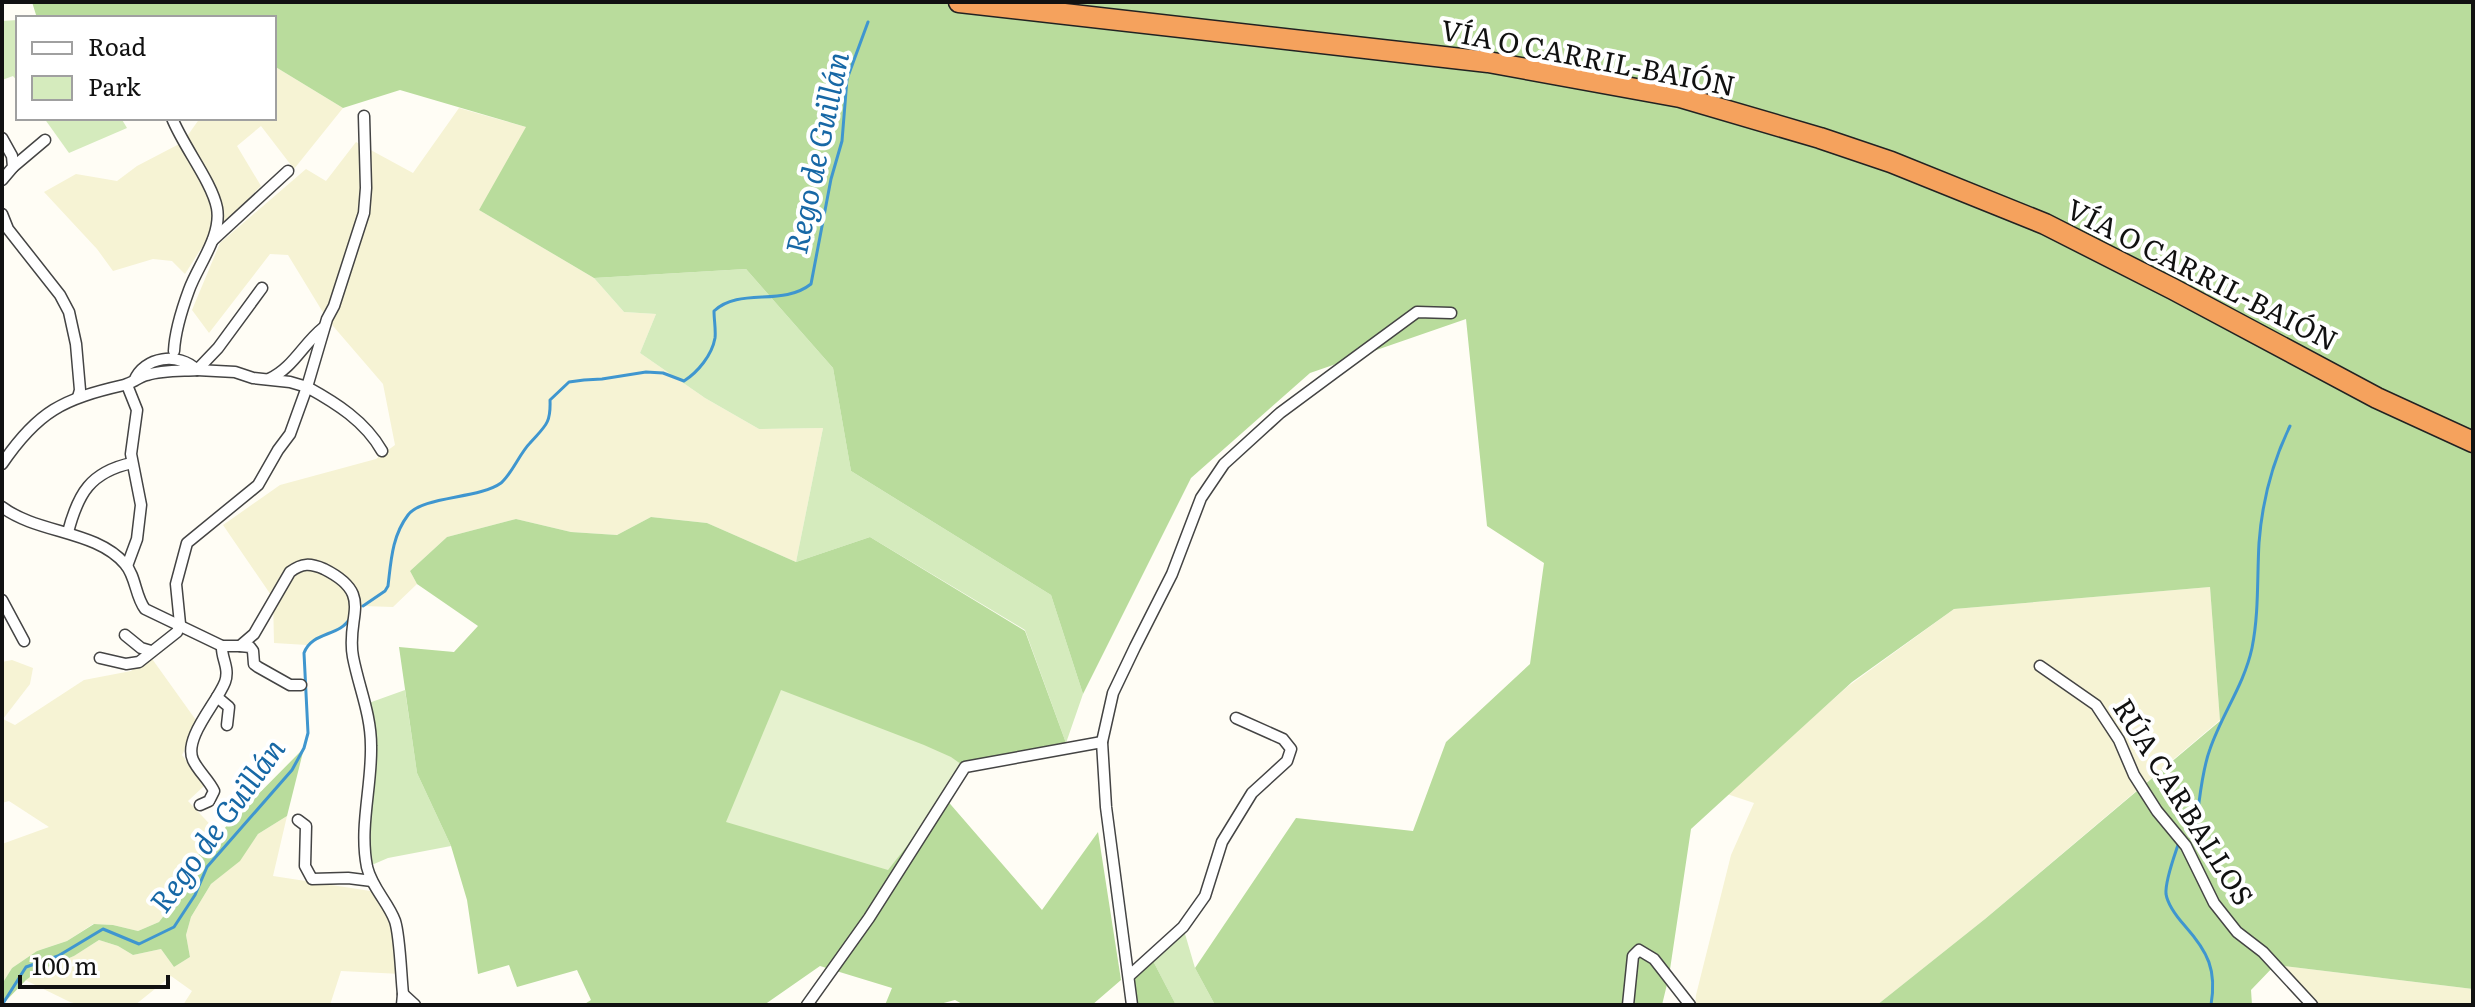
<svg xmlns="http://www.w3.org/2000/svg" width="2475" height="1007" font-family="Literata,serif">
<style>
.farmland{fill:#f6f3d4}
.green{fill:#d5ebbd}
.forest{fill:#b9dc9c}
.pitch{fill:#e6f2cf}
.lines{fill:none;stroke-linecap:round;stroke-linejoin:round}
.stream{stroke:#3f96cf;stroke-width:3}
.street-casing{stroke:#444;stroke-width:13}
.highway-casing{stroke:#222;stroke-width:23}
.street{stroke:#fff;stroke-width:10}
.highway{stroke:#f5a25d;stroke-width:20}
.labels{text-anchor:middle;stroke-width:8;stroke-linejoin:round;paint-order:stroke}
.street-label{font-size:28px;fill:#111;stroke:#fff}
.water-label{font-size:30px;font-style:italic;fill:#1768a6;stroke:#fff}
</style>
<rect width="100%" height="100%" fill="#fffdf5"/>
<g class="farmland">
<polygon points="573,59 479,210 594,278 624,312 656,314 640,353 705,398 759,429 823,428 796,562 707,523 651,517 617,535 571,532 516,519 447,537 410,571 417,584 393,607 363,606 342,628 307,645 274,643 273,598 223,525 280,485 376,459 395,445 383,384 327,319 288,255 270,254 209,333 192,310 220,243 306,169 326,181 356,142 413,173 459,108 526,127"/>
<polygon points="274,66 343,108 294,169 261,126 237,146 261,186 206,241 185,274 172,261 153,259 113,271 97,249 44,192 76,174 117,181 137,166 183,142 200,118 274,118"/>
<polygon points="2210,587 2220,720 1985,919 1877,1005 1695,1005 1696,995 1731,855 1754,803 1727,794 1847,687 1954,609"/>
<polygon points="150,656 198,723 182,755 205,785 188,801 219,834 194,859 182,880 175,901 159,922 138,931 113,925 93,924 67,941 37,951 12,968 2,984 2,844 49,827 9,801 2,803 2,662 12,660 33,668 30,684 3,719 15,725 84,680 131,671"/>
<polygon points="287,816 273,876 377,892 395,921 401,974 341,971 330,1005 183,1005 192,991 171,976 135,1005 81,1005 70,1002 25,980 38,971 74,956 99,940 118,946 133,955 161,949 174,967 190,957 186,935 191,917 211,884 239,861 258,834"/>
<polygon points="2275,965 2473,989 2473,1005 2312,1005"/>
</g>
<g class="green">
<polygon points="18,20 18,82 13,76 2,80 2,21"/>
<polygon points="44,118 121,118 127,128 69,153"/>
<polygon points="746,269 833,368 851,471 1051,595 1083,694 1066,743 1025,630 870,537 796,562 823,428 759,429 705,398 640,353 656,314 624,312 594,278"/>
<polygon points="405,690 417,773 451,846 388,858 367,867 366,704"/>
<polygon points="1183,927 1195,968 1215,1005 1176,1005 1151,957"/>
</g>
<g class="forest">
<polygon points="32,2 2473,2 2473,989 2275,965 2251,990 2252,1005 1877,1005 1985,919 2220,721 2210,587 1954,609 1852,682 1691,829 1669,976 1662,1005 1215,1005 1195,968 1296,818 1413,831 1446,742 1530,664 1544,563 1487,526 1466,319 1310,373 1191,478 1083,694 1051,595 851,471 833,368 746,269 594,278 479,210 526,127 400,90 343,108 274,66 274,18 37,18"/>
<polygon points="651,517 707,523 796,562 870,537 1025,631 1066,743 965,767 945,798 1042,910 1098,832 1121,980 1092,1005 964,1005 955,1000 936,1005 885,1005 892,988 820,966 764,1005 583,1005 591,1000 577,970 517,987 509,965 478,974 467,900 451,846 417,773 399,647 454,652 478,626 417,584 410,571 447,537 516,519 571,532 617,535"/>
<polygon points="304,748 287,816 258,834 240,861 211,884 191,917 186,935 190,957 174,967 161,949 133,955 118,946 99,940 74,956 38,971 26,980 2,1005 2,984 12,968 37,951 67,941 94,924 113,925 138,931 159,922 175,901 182,880 194,859"/>
<polygon points="1151,957 1176,1005 1132,1005 1129,976"/>
</g>
<polygon class="pitch" points="781,690 924,745 951,757 965,767 945,798 888,870 726,822"/>
<g class="lines">
<g class="stream">
<path d="M363,606L385,591L388,586C391,561 392,536 408,515C422,496 479,499 501,483C511,475 520,453 530,443C545,426 551,424 550,400L569,382L584,380L602,379L646,372L663,373L684,381C698,372 712,355 715,338C716,330 714,320 714,311C740,287 782,307 811,284L831,179L842,141L847,79L868,22"/>
<path d="M2194,834C2200,806 2200,776 2210,749C2222,714 2244,685 2252,648C2259,613 2257,578 2259,543C2262,502 2272,463 2290,426"/>
<path d="M2178,845C2174,857 2165,881 2166,894C2168,906 2177,917 2185,926C2208,952 2217,970 2211,1005"/>
<path d="M2,1005L26,967L58,956L103,929L139,944L174,927L195,895L207,867L292,770L304,748L308,733L304,653C312,631 340,637 350,618"/>
</g>
<g class="street-casing">
<g id="street">
<path d="M172,118C183,146 212,182 217,208C222,236 198,265 189,290C182,309 175,331 174,351"/>
<polyline points="2,138 12,156 13,167 2,180"/>
<polyline points="13,167 45,140"/>
<polyline points="2,214 8,229 60,295 69,312 76,344 80,390 78,397"/>
<polyline points="213,240 288,171"/>
<polyline points="197,370 235,372 253,378 290,382 307,387 327,319 334,306 364,213 366,188 364,116"/>
<polyline points="197,370 218,348 262,288"/>
<path d="M269,379C293,368 303,344 323,328"/>
<polyline points="127,385 137,410 131,454 141,505 137,539 127,566"/>
<path d="M2,464C38,411 63,399 124,385C132,383 139,377 147,375C162,370 181,371 197,370C179,352 144,356 134,381"/>
<path d="M2,507C38,534 96,530 125,564C136,576 135,596 145,609L222,646H240L254,634L290,572C302,563 310,563 324,569C376,595 345,616 353,657C359,688 371,714 371,746C372,786 359,827 367,867C372,888 388,902 395,921C400,936 401,976 403,994"/>
<path d="M68,532C78,494 90,472 132,463"/>
<polyline points="2,600 24,641"/>
<polyline points="125,635 141,648 151,651"/>
<polyline points="240,646 250,647 253,651 254,664 258,667 290,685 301,685"/>
<path d="M100,658L126,664L139,662L177,632L180,624L176,584L187,543L258,485L278,450L290,434L307,387C336,403 365,421 382,451"/>
<polyline points="2040,666 2096,705 2119,740 2134,775 2157,811 2186,846 2214,903 2237,932 2263,952 2312,1005"/>
<polyline points="217,697 229,707 227,725"/>
<path d="M200,805L209,801L214,791C209,780 198,771 193,760C183,738 217,703 225,682C230,668 221,658 222,646"/>
<polyline points="298,820 306,826 305,866 312,879 348,878 372,881"/>
<polyline points="1129,976 1183,927 1205,896 1222,842 1252,793 1287,761 1291,749 1283,739 1236,718"/>
<polyline points="402,1005 403,994 415,1005"/>
<polyline points="807,1005 869,918 965,767 1102,742"/>
<polyline points="1132,1005 1106,807 1102,742 1113,693 1135,647 1172,574 1201,498 1224,464 1280,413 1334,373 1417,312 1451,313"/>
<polyline points="1628,1005 1633,956 1639,950 1654,959 1690,1005"/>
</g>
</g>
<g class="highway-casing">
<polyline id="highway" points="959,2 1488,62 1680,97 1820,138 1891,162 2045,224 2173,289 2377,398 2473,442"/>
</g>
<use href="#street" class="street"/>
<use href="#highway" class="highway"/>
</g>
<g class="labels">
<g class="street-label">
<text transform="translate(1588 58) rotate(11)" y="10">VÍA O CARRIL-BAIÓN</text>
<text transform="translate(2202 275) rotate(27)" y="10">VÍA O CARRIL-BAIÓN</text>
<text transform="translate(2183 802) rotate(58)" y="10">RÚA CARBALLOS</text>
</g>
<g class="water-label">
<text transform="translate(818 153) rotate(-78)" y="10">Rego de Guillán</text>
<text transform="translate(218 826) rotate(-54)" y="10">Rego de Guillán</text>
</g>
</g>
<rect width="2475" height="1007" fill="none" stroke="#111111" stroke-width="8"/>
<rect x="16" y="16" width="260" height="104" fill="#ffffff" stroke="#a0a0a0" stroke-width="2"/>
<rect x="32" y="42" width="40" height="12" fill="#ffffff" stroke="#a0a0a0" stroke-width="2"/>
<text x="88" y="56" font-size="24" fill="#111111">Road</text>
<rect x="32" y="76" width="40" height="24" fill="#d5ebbd" stroke="#a0a0a0" stroke-width="2"/>
<text x="88" y="96" font-size="24" fill="#111111">Park</text>
<path d="M20 975v12h148v-12" fill="none" stroke="#111111" stroke-width="4"/>
<text x="32" y="975" font-size="24" fill="#111111" stroke="#ffffff" stroke-width="6" paint-order="stroke">100 m</text>
</svg>
